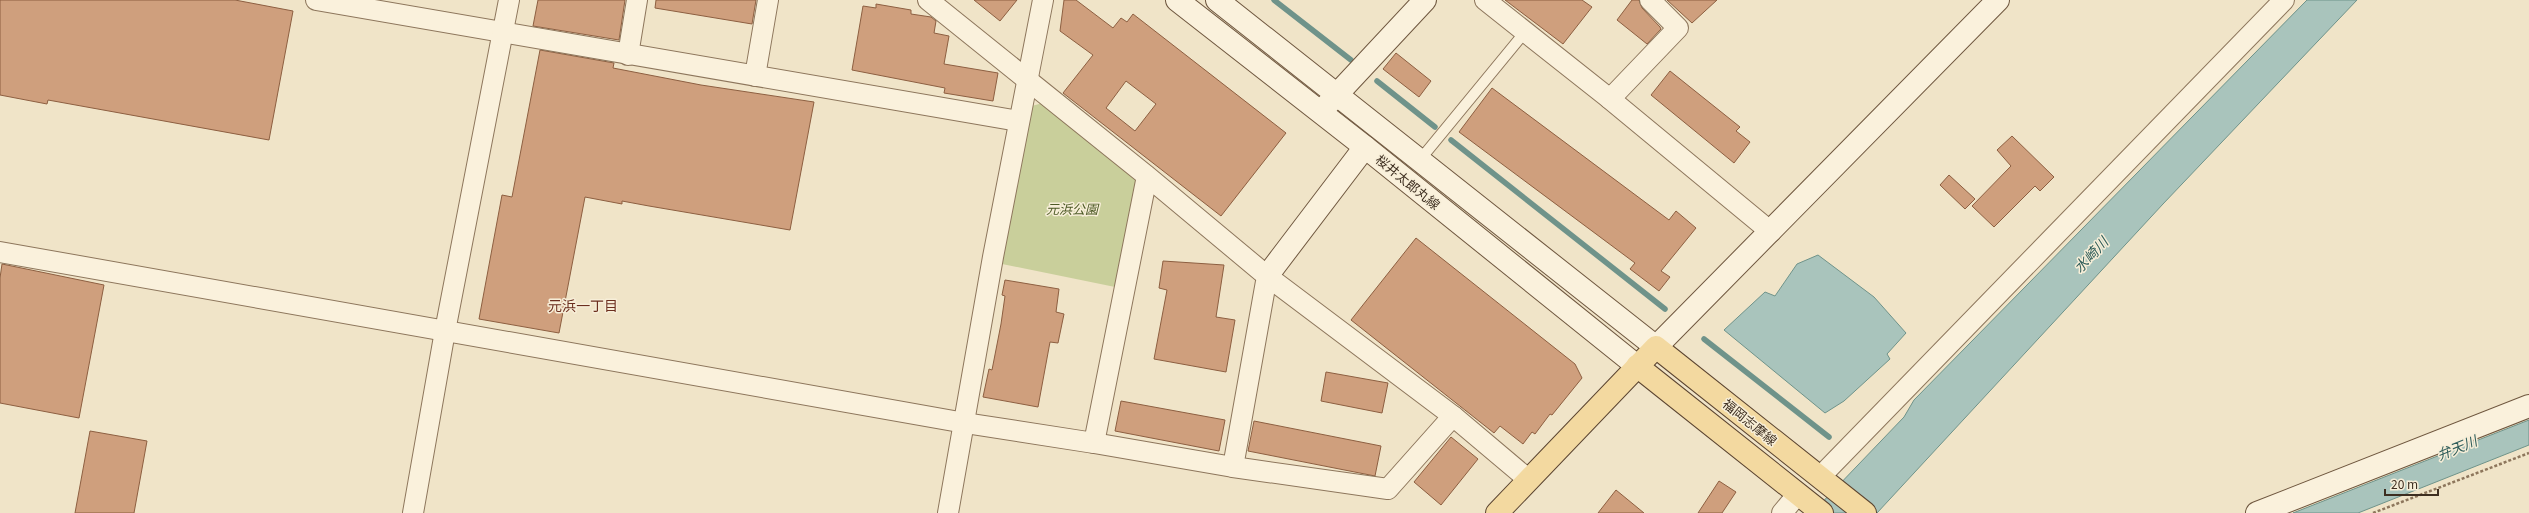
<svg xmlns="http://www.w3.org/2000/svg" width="2529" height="513" font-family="Georgia,'Noto Sans JP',serif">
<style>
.green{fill:#c9cf9b}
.water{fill:#a9c4bc;stroke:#6f938a}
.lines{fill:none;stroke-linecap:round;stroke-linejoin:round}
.stream{stroke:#6f938a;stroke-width:5.5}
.building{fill:#cf9f7d;stroke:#8d5f41;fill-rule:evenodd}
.lane-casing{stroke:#8d765c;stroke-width:12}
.street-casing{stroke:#8d765c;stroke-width:22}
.secondary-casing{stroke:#6f573f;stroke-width:24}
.primary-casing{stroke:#5b4430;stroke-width:24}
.path{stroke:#8d765c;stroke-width:2.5;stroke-dasharray:3 2;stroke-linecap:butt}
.lane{stroke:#faf1dc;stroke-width:10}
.street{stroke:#faf1dc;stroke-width:20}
.secondary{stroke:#faf1dc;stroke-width:22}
.primary{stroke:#f3d9a0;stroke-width:22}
.labels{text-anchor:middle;stroke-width:3;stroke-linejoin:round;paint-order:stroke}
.street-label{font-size:13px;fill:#3d2e20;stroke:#f7eed8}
.park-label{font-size:13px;font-style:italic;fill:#4d5a26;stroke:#f7eed8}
.water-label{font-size:14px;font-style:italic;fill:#2f5d5a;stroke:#f7eed8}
.neighbourhood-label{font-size:14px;fill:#6b2e1e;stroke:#f7eed8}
</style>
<rect width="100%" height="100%" fill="#f0e4c8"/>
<polygon class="green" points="1043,103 1137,177 1120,288 1002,264 1028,107"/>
<g class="water">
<polygon points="2307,0 2357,0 2163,204 1877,513 1812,513 1904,417 1914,400"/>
<polygon points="1818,255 1874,297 1906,333 1887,354 1890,359 1844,401 1825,413 1724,330 1765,292 1775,296 1797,264"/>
<polygon points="2529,420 2529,445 2358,513 2293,513"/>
</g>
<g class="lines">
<g class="stream">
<polyline points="1274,0 1351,60"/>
<polyline points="1377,81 1435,127"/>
<polyline points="1451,140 1665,309"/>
<polyline points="1704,339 1829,437"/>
</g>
</g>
<g class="building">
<polygon points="0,0 235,0 293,11 269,140 48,100 47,104 0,95"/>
<polygon points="538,0 625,0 619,40 533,26"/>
<polygon points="656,0 756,0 752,24 655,8"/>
<polygon points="974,0 1017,0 1000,21"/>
<path d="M1064,0H1076L1113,28L1121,18L1127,22L1133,14L1286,133L1221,216L1063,93L1093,55L1060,31ZM1126,81L1156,104L1135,131L1106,108Z"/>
<polygon points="1505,0 1582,0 1592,7 1563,44"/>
<polygon points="1632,0 1639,0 1642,8 1660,27 1661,29 1647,44 1617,20"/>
<polygon points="1667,0 1717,0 1692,23"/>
<polygon points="876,4 911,10 911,14 931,17 936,21 934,33 949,36 944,64 998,73 993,101 944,93 945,88 852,70 863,6 876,8"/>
<polygon points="540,50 614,63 613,68 701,85 814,102 790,230 649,206 622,201 622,204 585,197 559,333 479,319 502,195 512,197"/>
<polygon points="1396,53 1431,81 1419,97 1383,69"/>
<polygon points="1670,71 1740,127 1736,131 1750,142 1734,163 1651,95"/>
<polygon points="1492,88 1669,220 1676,211 1696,228 1661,271 1670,277 1659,291 1630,269 1635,263 1459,132"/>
<polygon points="2012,136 2054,177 2040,191 2035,186 1994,227 1972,206 2011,166 1997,150"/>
<polygon points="1949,175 1975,199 1965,209 1940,185"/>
<polygon points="1416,238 1575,364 1582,378 1552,415 1550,414 1535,434 1532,432 1523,444 1500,426 1494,433 1351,320"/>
<polygon points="1163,261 1224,265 1216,317 1235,320 1226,372 1154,359 1167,290 1159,288"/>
<polygon points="2,264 104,285 79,418 0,403 0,278"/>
<polygon points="1005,280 1059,289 1056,312 1064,314 1058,343 1050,342 1038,407 983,397 989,369 992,370 1001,324 1005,296 1002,295"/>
<polygon points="1326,372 1388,383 1382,413 1321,401"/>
<polygon points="1121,401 1225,420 1219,451 1115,431"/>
<polygon points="1254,421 1381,446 1375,476 1248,451"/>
<polygon points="90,431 147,441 134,513 75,513"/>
<polygon points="1451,437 1478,459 1441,505 1414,482"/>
<polygon points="1719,481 1736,492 1722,513 1698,513"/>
<polygon points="1616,490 1644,513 1598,513"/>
</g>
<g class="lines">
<g class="lane-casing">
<polyline id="lane" points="1419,161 1525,32"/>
</g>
<g class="street-casing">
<g id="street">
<polyline points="316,0 1018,121"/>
<polyline points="928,0 1147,176 1267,276 1233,467 1094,443 1147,176"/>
<polyline points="1485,0 1610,99 1678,28 1650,0"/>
<polyline points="628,55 637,0"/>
<polyline points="755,76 768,0"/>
<polyline points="1610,99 1771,232"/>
<polyline points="0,252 965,423 1094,443"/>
<polyline points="1267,276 1453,416 1529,480"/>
<polyline points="1233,467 1388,489 1453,416"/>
<polyline points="1820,477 2284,0"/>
<polyline points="413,513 445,331 509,0"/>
<polyline points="948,513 993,257 1043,0"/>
<polyline points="1782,513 1797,495"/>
</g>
</g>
<g class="secondary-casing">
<g id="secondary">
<polyline points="1177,0 1365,147 1637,366"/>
<polyline points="1217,0 1656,347 1998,0"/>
<polyline points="1327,105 1425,0"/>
<polyline points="1267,276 1365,147"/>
<polyline points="2257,513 2529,406"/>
</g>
</g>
<g class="primary-casing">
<g id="primary">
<polyline points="1637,366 1822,513"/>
<polyline points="1497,513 1656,347 1865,513"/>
</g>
</g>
<polyline class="path" points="2373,513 2529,453"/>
<use href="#lane" class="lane"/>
<use href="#street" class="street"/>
<use href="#secondary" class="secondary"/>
<use href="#primary" class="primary"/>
</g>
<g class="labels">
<g class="street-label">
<text transform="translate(1408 182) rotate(39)" y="5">桜井太郎丸線</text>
<text transform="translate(1750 422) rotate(39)" y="5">福岡志摩線</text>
</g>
<g class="park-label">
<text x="1072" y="214">元浜公園</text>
</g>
<g class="water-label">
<text transform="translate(2091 255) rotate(-47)" y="5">水崎川</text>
<text transform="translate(2457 448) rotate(-22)" y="5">弁天川</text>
</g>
<g class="neighbourhood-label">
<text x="583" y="311">元浜一丁目</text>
</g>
</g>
<path d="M2385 489v6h53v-6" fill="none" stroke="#3d2e20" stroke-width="2"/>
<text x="2391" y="489" font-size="12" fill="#3d2e20" stroke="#f7eed8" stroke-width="3" paint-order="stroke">20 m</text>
</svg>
